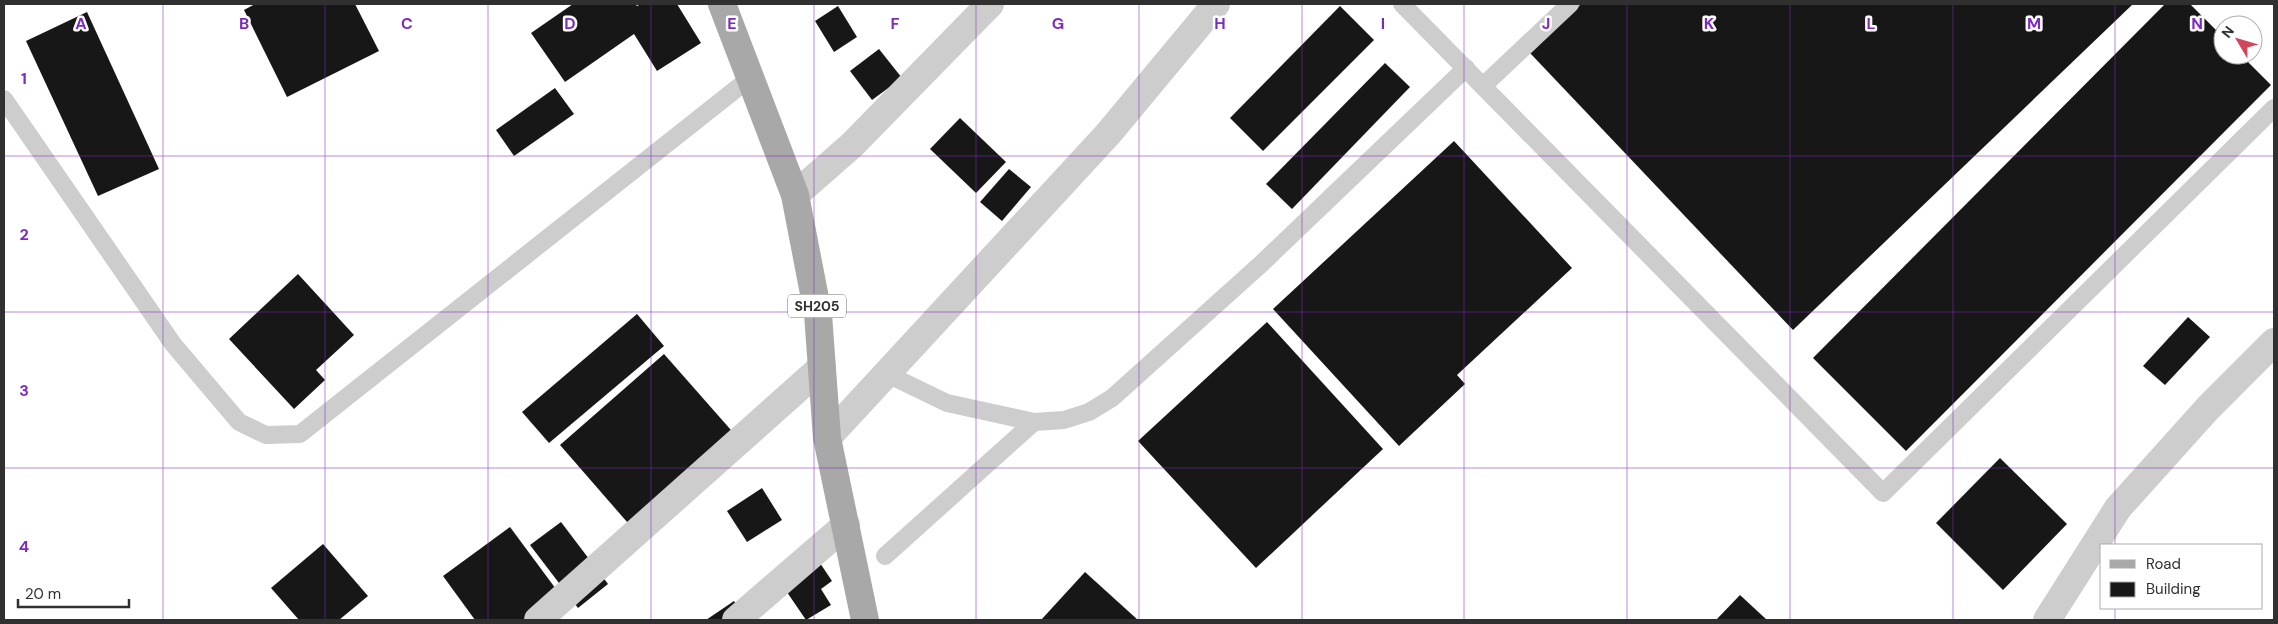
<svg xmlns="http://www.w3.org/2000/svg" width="2278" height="624" font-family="'DM Sans',sans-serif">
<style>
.building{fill:#171717}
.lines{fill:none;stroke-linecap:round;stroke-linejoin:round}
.service{stroke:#cdcdcd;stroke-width:18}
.minor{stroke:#cdcdcd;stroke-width:28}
.tertiary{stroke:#cdcdcd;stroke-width:28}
.primary{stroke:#a8a8a8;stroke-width:28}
.grid{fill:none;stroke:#7b2cbf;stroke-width:1;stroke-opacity:0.55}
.labels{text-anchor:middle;stroke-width:5;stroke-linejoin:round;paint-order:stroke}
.shield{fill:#fff;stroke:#6e6e6e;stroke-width:1}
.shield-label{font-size:14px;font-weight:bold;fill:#303030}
.grid-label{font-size:16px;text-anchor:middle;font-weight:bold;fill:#7b2cbf;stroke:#fff;stroke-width:5;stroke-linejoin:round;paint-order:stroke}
</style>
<rect width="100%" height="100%" fill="#fff"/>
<g class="building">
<polygon points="255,4 355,4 379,51 287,97 244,10"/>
<polygon points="573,4 635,4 637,6 641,4 677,4 701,43 657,71 634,34 565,82 531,33"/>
<polygon points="1581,4 2133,4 1793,330 1530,53"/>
<polygon points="2165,4 2190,4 2223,37 2223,55 2241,55 2271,85 1906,451 1813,358"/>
<polygon points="838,6 857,37 834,52 815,21"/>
<polygon points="1340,6 1374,40 1263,151 1230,118"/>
<polygon points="87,12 159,169 98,196 26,41"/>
<polygon points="879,49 902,78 872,100 850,71"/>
<polygon points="1385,63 1410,87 1292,209 1266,184"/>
<polygon points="555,88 574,114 514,156 496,130"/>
<polygon points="960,118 1006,162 976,193 930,149"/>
<polygon points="1454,141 1572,268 1457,375 1465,384 1399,446 1273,309"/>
<polygon points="1009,169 1031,187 1002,221 980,202"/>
<polygon points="298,274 354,335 316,370 325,380 294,409 229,339"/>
<polygon points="637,314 664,346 549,443 522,412"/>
<polygon points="2188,317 2210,337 2165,385 2143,366"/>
<polygon points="1267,322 1383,449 1256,568 1138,441"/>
<polygon points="664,354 738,438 634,530 560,445"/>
<polygon points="2000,458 2067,524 2003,590 1936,523"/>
<polygon points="762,488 782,520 747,542 727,511"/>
<polygon points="561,522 608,584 578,608 530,545"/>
<polygon points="510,527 570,608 554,620 475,620 443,576"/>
<polygon points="323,544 368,596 339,620 299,620 271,588"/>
<polygon points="814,554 832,581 821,589 831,605 806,620 778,579"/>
<polygon points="1085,572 1138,620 1041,620"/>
<polygon points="1740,595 1767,620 1716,620"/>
<polygon points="734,601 747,620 706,620"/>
</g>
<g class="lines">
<g class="service">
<polyline points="1402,4 1883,493 2274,108"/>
<polyline points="1483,86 1570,4"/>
<polyline points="4,99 173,344 239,422 266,435 300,434 750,78"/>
<polyline points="887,374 947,403 1034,422 1064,420 1089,412 1112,398 1260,265 1466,68"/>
<polyline points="885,556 1034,422"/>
</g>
<g class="minor">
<polyline points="795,195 852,145 990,4"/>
<polyline points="538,620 822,367"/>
<polyline points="736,620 846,525"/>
<polyline points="2047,620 2118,508 2208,408 2274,342"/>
</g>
<polyline class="tertiary" points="827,438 1108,134 1216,4"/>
<polyline class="primary" points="722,4 795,195 818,314 827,438 865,620"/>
</g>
<path class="grid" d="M163,4V620M325,4V620M488,4V620M651,4V620M814,4V620M976,4V620M1139,4V620M1302,4V620M1464,4V620M1627,4V620M1790,4V620M1953,4V620M2115,4V545M4,156H2274M4,312H2274M4,468H2274M2115,608V620"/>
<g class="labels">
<rect class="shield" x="788" y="294.5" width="58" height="23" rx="4"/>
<g class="shield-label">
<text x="817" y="311">SH205</text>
</g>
</g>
<g class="grid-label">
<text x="81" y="29">A</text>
<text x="244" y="29">B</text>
<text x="407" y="29">C</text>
<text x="570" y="29">D</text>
<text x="732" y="29">E</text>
<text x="895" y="29">F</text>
<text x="1058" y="29">G</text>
<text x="1220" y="29">H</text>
<text x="1383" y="29">I</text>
<text x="1546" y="29">J</text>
<text x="1709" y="29">K</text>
<text x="1871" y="29">L</text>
<text x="2034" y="29">M</text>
<text x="2197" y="29">N</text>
<text x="24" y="84">1</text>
<text x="24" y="240">2</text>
<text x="24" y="396">3</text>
<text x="24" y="552">4</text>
</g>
<rect width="2278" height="624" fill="none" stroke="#303030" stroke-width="10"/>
<rect x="2100" y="544" width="162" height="65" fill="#ffffff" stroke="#acacac"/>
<rect x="2110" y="560" width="25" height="8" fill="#a8a8a8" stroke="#acacac"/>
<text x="2146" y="569" font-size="15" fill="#303030">Road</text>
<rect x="2110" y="582" width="25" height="15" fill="#171717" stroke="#acacac"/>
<text x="2146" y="594" font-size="15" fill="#303030">Building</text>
<g transform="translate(2238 40) rotate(308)"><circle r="24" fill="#ffffff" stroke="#acacac"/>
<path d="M0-4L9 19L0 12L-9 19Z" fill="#d2475b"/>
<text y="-8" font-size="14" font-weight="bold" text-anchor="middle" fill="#303030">N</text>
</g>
<path d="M18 599v8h111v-8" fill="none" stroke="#303030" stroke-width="2.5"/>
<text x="25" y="599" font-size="15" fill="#303030" stroke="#ffffff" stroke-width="4" paint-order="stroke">20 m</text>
</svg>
